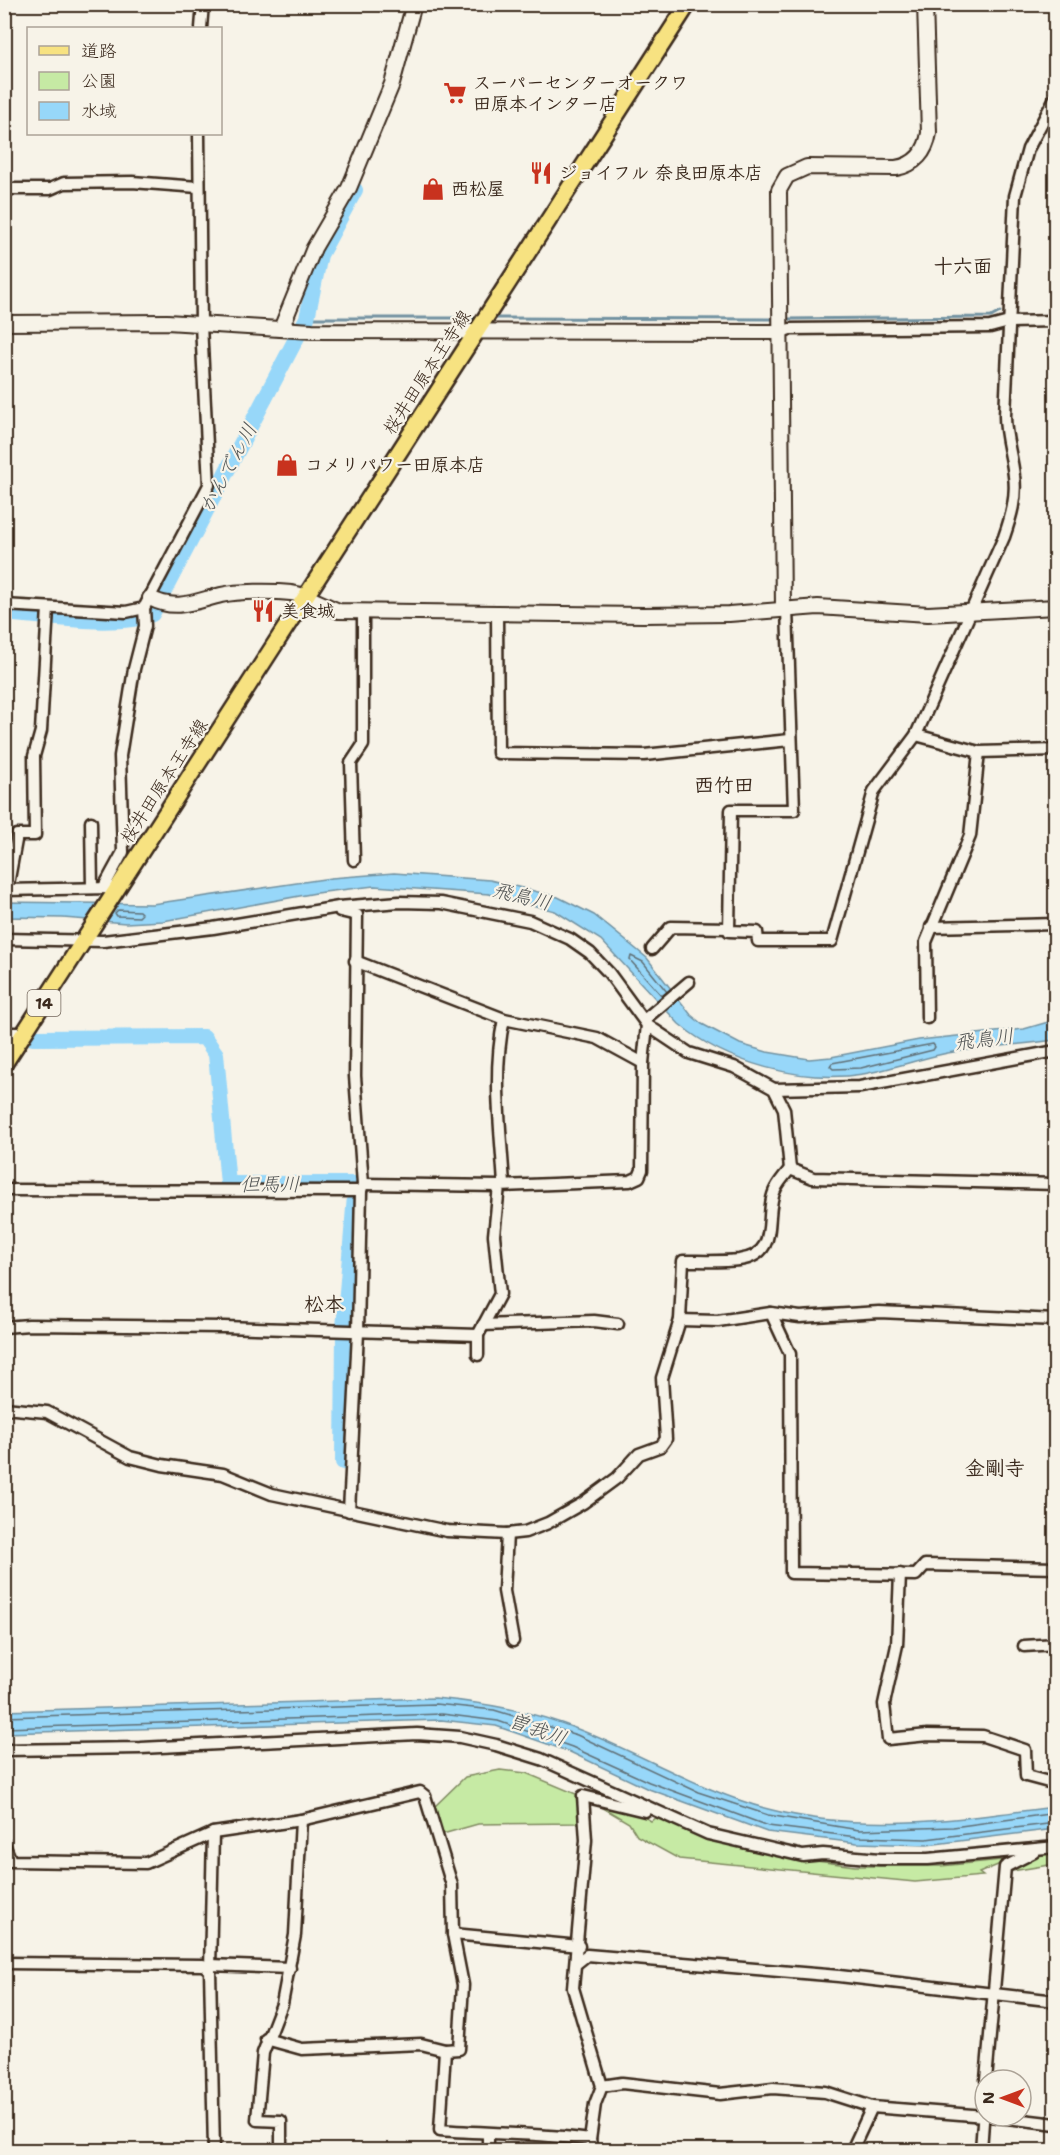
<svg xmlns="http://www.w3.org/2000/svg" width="1060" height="2155" font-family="'Shantell Sans','Klee One',sans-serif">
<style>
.green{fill:#c6eaa4;stroke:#808a61;stroke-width:1.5}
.water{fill:#97d7f9;stroke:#7292a1;stroke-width:1.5}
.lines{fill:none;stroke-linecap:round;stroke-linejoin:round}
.shore{stroke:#606f76;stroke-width:1.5}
.stream{stroke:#7292a1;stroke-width:3}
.river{stroke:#97d7f9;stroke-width:16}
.street-casing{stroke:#3b2a1e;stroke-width:15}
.secondary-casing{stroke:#3b2a1e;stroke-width:18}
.primary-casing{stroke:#3b2a1e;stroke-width:20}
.street{stroke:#f7f3e8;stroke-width:10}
.secondary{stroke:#f7f3e8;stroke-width:14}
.primary{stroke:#f7e281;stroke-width:15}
.labels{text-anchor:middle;stroke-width:4.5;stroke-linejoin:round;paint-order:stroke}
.shield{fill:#f7f3e8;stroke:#73665b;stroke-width:1.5}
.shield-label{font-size:16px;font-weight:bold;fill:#3b2a1e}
.poi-label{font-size:18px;font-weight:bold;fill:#3b2a1e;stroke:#f7f3e8;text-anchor:start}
.street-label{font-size:18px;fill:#3b2a1e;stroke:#f7f3e8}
.neighbourhood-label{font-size:20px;font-weight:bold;fill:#3b2a1e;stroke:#f7f3e8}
.water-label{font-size:20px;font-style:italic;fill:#525555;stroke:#f7f3e8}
</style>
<rect width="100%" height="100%" fill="#f7f3e8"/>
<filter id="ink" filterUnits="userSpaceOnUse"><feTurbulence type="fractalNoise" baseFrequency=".0167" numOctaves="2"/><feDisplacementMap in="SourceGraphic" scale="12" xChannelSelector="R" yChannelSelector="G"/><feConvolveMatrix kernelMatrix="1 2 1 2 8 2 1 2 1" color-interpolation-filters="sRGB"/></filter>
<g filter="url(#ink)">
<g class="green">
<polygon points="500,1770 526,1773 576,1794 580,1823 478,1824 439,1835 432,1809 465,1777"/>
<polygon points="588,1799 641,1815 651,1821 656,1817 731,1845 785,1857 855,1866 941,1866 1012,1859 979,1873 983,1876 915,1882 679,1859 637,1836 629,1823"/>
<polygon points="1055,1852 1055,1864 1006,1872 1023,1860"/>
</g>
<g class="water">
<path d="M394,873L490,880L558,897L594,915L647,958L691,1015L702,1024L740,1044L767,1052L809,1059L831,1057L919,1040L1024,1029L1055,1020V1040C1018,1045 979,1047 943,1054C916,1060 890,1069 863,1074C802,1084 726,1063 679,1024L601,940L555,911L489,894L374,886L316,893L163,921L126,923L63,918L5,917V902L152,904L331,878Z"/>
<path d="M435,1698C485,1703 533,1711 580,1730C644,1755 701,1791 768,1809C863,1834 960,1819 1055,1807V1829L927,1845L857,1843L767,1832L646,1788L570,1752L496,1726L441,1720L5,1733V1711Z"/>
</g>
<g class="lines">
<g class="shore">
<polygon points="118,910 139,911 142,914 139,917 117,916 115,913"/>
<polyline points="662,996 630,960 631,956 643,962 667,992"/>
<polygon points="933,1044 935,1047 933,1050 861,1068 833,1069 830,1066 832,1063"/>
<polyline points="4,1717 435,1704 494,1710 577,1735 698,1792 768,1815 859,1830 953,1827 1056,1813"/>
<polyline points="4,1728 442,1714 498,1721 572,1747 649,1782 768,1826 857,1837 926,1839 1056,1823"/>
</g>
<g class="stream">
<polyline points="307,318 478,318"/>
<polyline points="490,318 775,319"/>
<polyline points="784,319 991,317 1000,312"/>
</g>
<g class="river">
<path d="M4,613C44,616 116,628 152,614L307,318L320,255L355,190"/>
<polyline points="33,1038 204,1037 216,1054 228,1184 356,1184 344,1328 343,1462"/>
</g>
<g class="street-casing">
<g id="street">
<polyline points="201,28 203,4"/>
<polyline points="4,189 50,189 64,183 132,182 198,187"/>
<polyline points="781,332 790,329 990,327 1009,322 1056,321"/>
<polyline points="4,605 126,612 144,608 209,485 201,325 199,134"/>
<path d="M787,609L794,810H731L729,931L757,932L758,941H832L874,791L916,735L1004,537C1011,517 1017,497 1014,476C1012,456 1005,437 1005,416L1015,196L1028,149L1056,96"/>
<polyline points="497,613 498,753 644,755 790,740"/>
<polyline points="916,735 979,752 1056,750"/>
<polyline points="91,822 92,888"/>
<polyline points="354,860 351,763 363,745 363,612"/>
<polyline points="105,885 123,852 120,756 134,669 145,626 144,608"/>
<polyline points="4,890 111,888"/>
<polyline points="7,890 17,835 35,835 34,756 41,731 48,608"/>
<polyline points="931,927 1056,924"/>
<polyline points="4,939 103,941 213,928 339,907 399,902 441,903 530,921 570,939 590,953 609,973 647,1025 689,1053 734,1067 774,1089 784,1109 790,1169 813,1178 1056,1184"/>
<polyline points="652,949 671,927 729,928"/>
<polyline points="355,961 504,1019 597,1038 643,1063"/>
<polyline points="927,1018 926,942 970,836 979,752"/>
<polyline points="644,1020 689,982"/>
<polyline points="4,1033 25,1033"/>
<polyline points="774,1089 860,1087 1056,1051"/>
<polyline points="363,1184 499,1186 630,1181 639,1177 642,1170 643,1063 647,1025"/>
<path d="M504,1185C501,1131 492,1073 504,1019"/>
<polyline points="4,1190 361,1191 363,1184 355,1076 357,915 340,911 339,907"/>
<polyline points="771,1313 790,1354 791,1573 916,1575 925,1565 1056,1568"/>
<polyline points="680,1320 718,1321 771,1313 800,1317 879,1312 1056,1320"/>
<polyline points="483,1325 594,1321 618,1324"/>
<polyline points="4,1327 29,1325 224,1327 478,1335"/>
<polyline points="478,1355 478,1335 500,1294 494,1235 499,1186"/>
<path d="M4,1408L47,1412L130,1457L162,1465L223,1474L272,1494L447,1531L507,1534L525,1532L548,1523L583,1503L617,1478L639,1454L661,1446L666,1439L662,1378L680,1320L683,1261C701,1261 721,1262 739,1260C783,1254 762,1213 776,1188C779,1182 785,1175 790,1169"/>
<polyline points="349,1511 358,1333 361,1191"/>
<polyline points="507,1534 504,1591 513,1641"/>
<polyline points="900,1574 897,1645 884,1704 888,1739 928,1735 983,1736 1025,1750 1026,1776 1056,1784"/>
<polyline points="1024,1646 1056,1644"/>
<polyline points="4,1750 141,1748 417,1734 460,1737 496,1745 541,1759 708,1834 803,1856 823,1854 880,1859 928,1859 1056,1847"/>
<polyline points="213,1833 210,1970 214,2150"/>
<polyline points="4,1844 11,1861 146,1863 213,1833 301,1820 420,1792 425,1796 452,1885 453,1934 579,1946"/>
<polyline points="4,1963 203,1965 210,1970"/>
<polyline points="577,1963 587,1955 839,1976 1056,2001"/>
<polyline points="210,1965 290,1968"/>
<polyline points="266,2039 302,2049 421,2044 445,2050 459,2049 463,1985 453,1934"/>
<path d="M445,2050L440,2130C490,2134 540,2133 590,2140"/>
<polyline points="986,2080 1005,1867 1034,1852"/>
<polyline points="602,2086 622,2083 720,2094 773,2088 825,2092 872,2107 985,2116"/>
<polyline points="990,2116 1056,2124"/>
<polyline points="281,2150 281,2121 257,2120 263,2053 282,2004 295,1935 301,1820"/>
<polyline points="488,2150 488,2134"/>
<polyline points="592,2150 590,2140 595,2104 602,2086 573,1988 586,1840 583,1796 645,1811"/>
<polyline points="852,2150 872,2107"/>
<polyline points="981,2150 985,2094"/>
</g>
</g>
<g class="secondary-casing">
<g id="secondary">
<polyline points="4,323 167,322 312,331 781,332"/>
<polyline points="281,329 314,248 349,188 392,84 414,4"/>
<path d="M150,598C176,612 196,601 221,595C238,591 273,591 291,593C308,595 323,605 339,611L643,615L729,614L818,607L928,614L1056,607"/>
<path d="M783,609L779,190L787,176L807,167L896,168C915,165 926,152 929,133L925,4"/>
</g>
</g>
<g class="primary-casing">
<polyline id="primary" points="4,1064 688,4"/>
</g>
<use href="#street" class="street"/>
<use href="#secondary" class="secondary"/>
<use href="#primary" class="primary"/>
</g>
</g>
<defs>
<g id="supermarket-bare" transform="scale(1.8)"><path d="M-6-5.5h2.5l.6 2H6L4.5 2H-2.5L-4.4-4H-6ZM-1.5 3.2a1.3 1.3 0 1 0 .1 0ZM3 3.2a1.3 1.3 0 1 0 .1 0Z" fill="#c8321e" stroke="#f7f3e8" stroke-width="2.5" paint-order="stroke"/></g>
<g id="restaurant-bare" transform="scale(1.8)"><path d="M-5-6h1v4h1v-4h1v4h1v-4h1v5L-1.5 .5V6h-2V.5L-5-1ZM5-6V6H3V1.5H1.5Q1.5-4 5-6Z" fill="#c8321e" stroke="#f7f3e8" stroke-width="2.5" paint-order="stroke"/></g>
<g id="shop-bare" transform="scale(1.8)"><path d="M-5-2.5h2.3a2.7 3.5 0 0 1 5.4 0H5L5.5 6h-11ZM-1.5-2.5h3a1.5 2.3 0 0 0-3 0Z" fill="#c8321e" stroke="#f7f3e8" stroke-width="2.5" paint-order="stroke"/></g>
</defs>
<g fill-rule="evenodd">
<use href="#supermarket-bare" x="455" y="93"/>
<use href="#restaurant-bare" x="541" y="173"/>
<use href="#shop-bare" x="433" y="189"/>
<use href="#shop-bare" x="287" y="465"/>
<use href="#restaurant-bare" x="263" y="611"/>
</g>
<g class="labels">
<rect class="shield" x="27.5" y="990" width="33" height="26" rx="4.5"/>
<g class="shield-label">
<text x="44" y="1009">14</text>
</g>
<g class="poi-label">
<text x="473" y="89">スーパーセンターオークワ<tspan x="473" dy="21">田原本インター店</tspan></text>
<text x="559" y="179">ジョイフル 奈良田原本店</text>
<text x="451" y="195">西松屋</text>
<text x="305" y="471">コメリパワー田原本店</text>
<text x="281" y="617">美食城</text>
</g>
<g class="street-label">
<text transform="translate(427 372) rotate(-57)" y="6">桜井田原本王寺線</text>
<text transform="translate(164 781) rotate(-57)" y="6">桜井田原本王寺線</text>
</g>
<g class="neighbourhood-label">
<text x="963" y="273">十六面</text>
<text x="724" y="792">西竹田</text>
<text x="324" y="1311">松本</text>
<text x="995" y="1475">金剛寺</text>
</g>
<g class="water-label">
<text transform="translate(228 468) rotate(-62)" y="7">かんでん川</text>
<text transform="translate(522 896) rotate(14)" y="7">飛鳥川</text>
<text transform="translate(984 1039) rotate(-7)" y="7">飛鳥川</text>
<text x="270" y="1191">但馬川</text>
<text transform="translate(538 1729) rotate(20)" y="7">曽我川</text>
</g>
</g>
<rect width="1060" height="2155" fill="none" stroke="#f7f3e8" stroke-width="24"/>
<rect x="12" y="12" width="1036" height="2131" fill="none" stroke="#3b2a1e" stroke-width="2" filter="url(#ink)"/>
<rect x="27" y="27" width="195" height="108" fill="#f7f3e8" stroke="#aca397" stroke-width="1.5"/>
<rect x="39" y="46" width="30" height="9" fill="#f7e281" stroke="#aca397" stroke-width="1.5"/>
<text x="81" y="57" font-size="18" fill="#3b2a1e">道路</text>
<rect x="39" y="72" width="30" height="18" fill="#c6eaa4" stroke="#aca397" stroke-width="1.5"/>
<text x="81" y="87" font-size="18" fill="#3b2a1e">公園</text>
<rect x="39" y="102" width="30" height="18" fill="#97d7f9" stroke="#aca397" stroke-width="1.5"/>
<text x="81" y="117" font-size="18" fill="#3b2a1e">水域</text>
<g transform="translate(1003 2098) rotate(270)"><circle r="28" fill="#f7f3e8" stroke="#aca397" stroke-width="1.5"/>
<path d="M0-4.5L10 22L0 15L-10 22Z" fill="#c8321e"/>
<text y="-9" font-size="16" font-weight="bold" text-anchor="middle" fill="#3b2a1e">N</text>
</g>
</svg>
